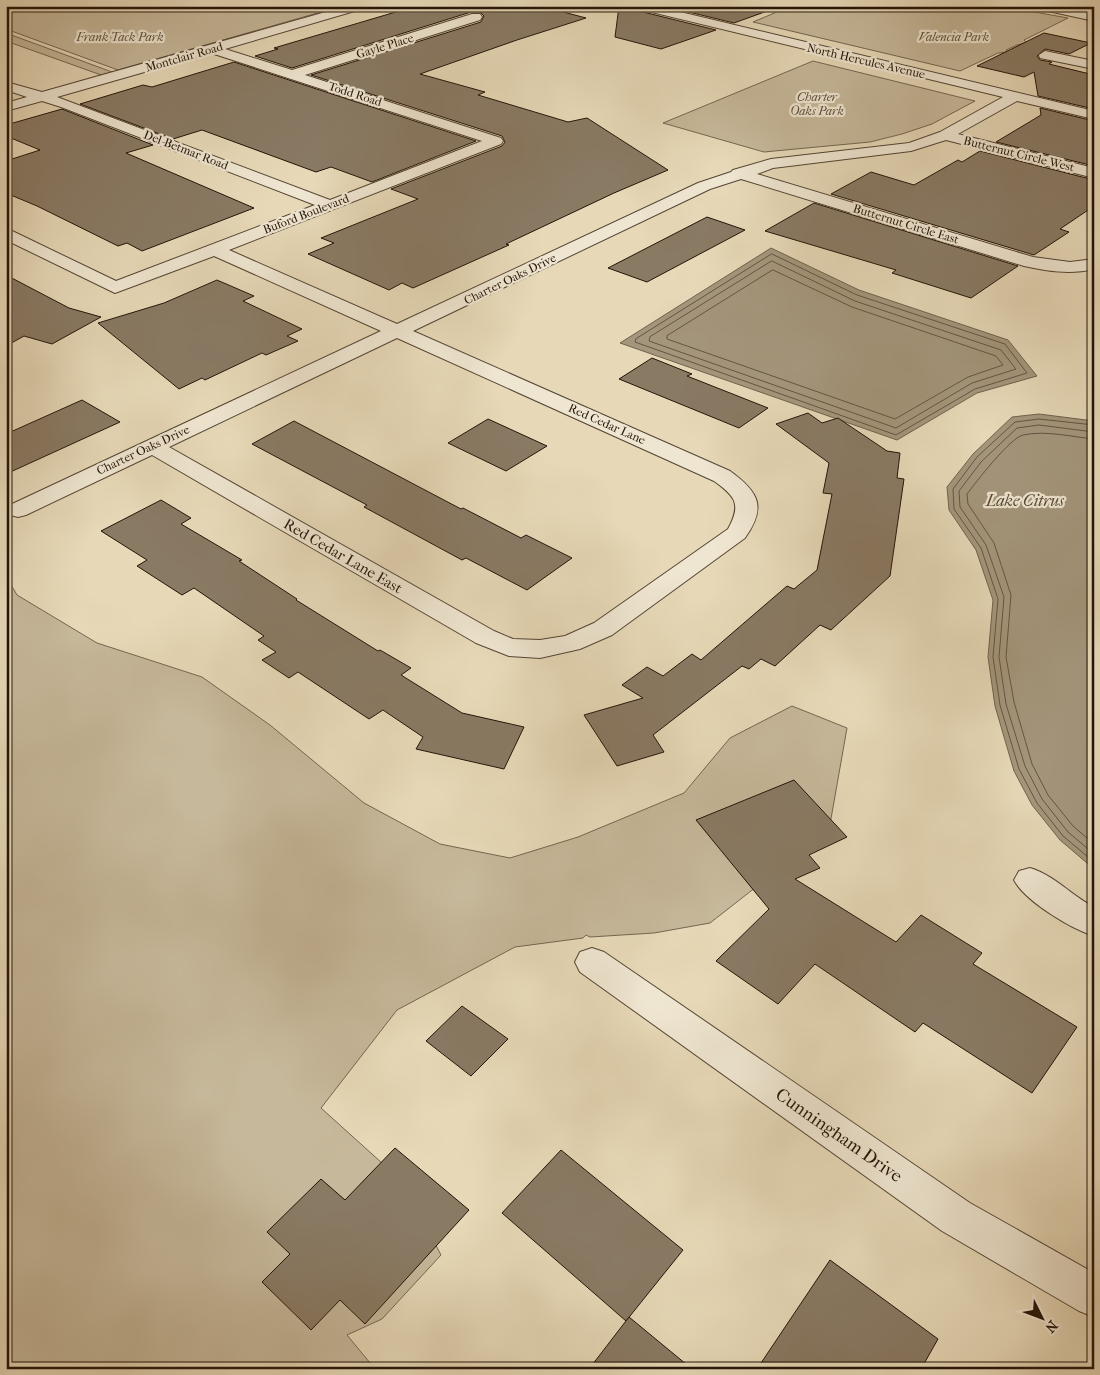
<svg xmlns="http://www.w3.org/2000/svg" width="1100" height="1375" font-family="'IM FELL French Canon',serif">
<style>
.green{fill:#c6b89a;stroke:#746651}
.water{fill:#a4967c;stroke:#70624e}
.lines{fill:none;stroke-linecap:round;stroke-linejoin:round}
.shore{stroke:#645542;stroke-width:1}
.building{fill:#897a64;stroke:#231408}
.minor-casing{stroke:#544534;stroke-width:2}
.minor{fill:#efe6d1;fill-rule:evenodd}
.labels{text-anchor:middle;stroke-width:4.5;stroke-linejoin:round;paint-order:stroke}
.far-park-label{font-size:12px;font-style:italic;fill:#5c4d3b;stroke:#efe6d1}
.far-street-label{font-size:12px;fill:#231408;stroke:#efe6d1}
.street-label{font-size:15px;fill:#231408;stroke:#efe6d1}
.water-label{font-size:16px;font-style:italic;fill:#574836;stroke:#efe6d1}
.near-street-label{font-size:18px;fill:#231408;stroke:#efe6d1}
</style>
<rect width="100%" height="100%" fill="#e7d9b8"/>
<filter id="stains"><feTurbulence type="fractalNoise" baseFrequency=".004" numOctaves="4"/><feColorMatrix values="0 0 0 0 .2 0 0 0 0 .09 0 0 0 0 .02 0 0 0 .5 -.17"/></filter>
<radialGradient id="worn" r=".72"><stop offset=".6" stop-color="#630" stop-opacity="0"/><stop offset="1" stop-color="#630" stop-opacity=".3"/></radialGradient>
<g class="green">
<polygon points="6,6 342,6 118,70 6,29"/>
<polygon points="791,6 1001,6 1068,18 1024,40 1027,43 1017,45 1006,50 1008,52 998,53 960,71 753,22"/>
<polygon points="6,33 112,72 118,72 104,76 6,41"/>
<polygon points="813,61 975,101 932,124 902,134 870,142 764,152 663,123"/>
<polygon points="6,576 17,595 97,643 202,677 270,725 364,803 440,844 510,858 578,837 684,793 730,738 792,706 847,728 829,830 710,923 654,933 590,937 586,935 583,938 515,947 397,1010 321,1108 403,1182 441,1255 382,1319 347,1335 375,1369 6,1369"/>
</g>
<g class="water">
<polygon points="771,248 859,290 1008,340 1037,376 977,393 897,440 620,343"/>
<polygon points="1039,414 1094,421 1094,869 1060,840 1032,805 1014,771 995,706 988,657 993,600 976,550 949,510 947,487 973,454 1012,417"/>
</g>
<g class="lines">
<g class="shore">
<polygon points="772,254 857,295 1005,344 1027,373 975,389 896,435 635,342 636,339"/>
<polygon points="772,261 855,301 1001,350 1016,369 972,383 896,428 649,341 650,337"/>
<polygon points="773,270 852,307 996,356 1003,365 968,377 895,419 667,339 667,336"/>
<polyline points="1094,425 1039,419 1015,422 977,457 953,489 954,509 981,548 998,599 993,657 1000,705 1019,769 1037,803 1063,836 1094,862"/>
<polyline points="1094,432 1039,425 1017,428 981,462 959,491 960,507 986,545 1004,597 999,657 1006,704 1025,766 1042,799 1068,832 1094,854"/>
<path d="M1094,439C1072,437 1046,430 1023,435C1010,438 976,482 967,494L968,504L994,543L1011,595L1006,657L1014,702L1032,764L1048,795L1073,826L1094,844"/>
</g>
</g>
<g class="building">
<polygon points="416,6 541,6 586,18 517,40 420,74 485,92 478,95 568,122 587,118 668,170 614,193 506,244 509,245 413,288 402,283 389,290 308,254 334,243 321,238 418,199 391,189 502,146 505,142 502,136 311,75 481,22 484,16 480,12 471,12 292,68 255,56 278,49 274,48"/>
<polygon points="619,6 631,6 639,11 716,30 661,49 615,37"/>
<polygon points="664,6 770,6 770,10 734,23"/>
<polygon points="1044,33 1091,43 1069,54 1045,49 1037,56 1040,60 1052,62 1049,64 1094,75 1094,109 1038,96 1034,72 1024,77 977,66"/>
<polygon points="234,62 476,141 372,182 331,167 316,172 202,130 173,139 80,104 143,85 152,87"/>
<polygon points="1040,108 1094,121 1094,166 996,142 1041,115"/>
<polygon points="62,109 153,145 126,153 254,208 142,251 127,243 118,246 37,206 6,193 6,161 40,150 6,136 6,125"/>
<polygon points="980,151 1094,180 1094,206 1060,229 1069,232 1034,255 831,194 871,172 914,185 958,160 962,162"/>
<polygon points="814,203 1018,266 971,298 892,273 896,270 765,231"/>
<polygon points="707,217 745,230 647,282 608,268"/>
<polygon points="6,275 69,308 101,317 52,344 24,336 6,346"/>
<polygon points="217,280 254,296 243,301 302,329 287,336 298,341 266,355 262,353 205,380 202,378 179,389 98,323 164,303"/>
<polygon points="652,358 692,374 687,376 768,408 739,428 619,379"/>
<polygon points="82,400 120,422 6,474 6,434"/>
<polygon points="808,413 822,423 838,418 887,451 900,453 897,478 904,479 890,576 831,630 820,625 775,666 761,659 749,669 742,666 653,735 664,752 617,766 584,715 643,698 622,685 647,667 663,676 692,654 701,660 787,586 794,589 817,570 832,494 823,493 829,463 776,424"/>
<polygon points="488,419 547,446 506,471 448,443"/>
<polygon points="294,421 461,509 463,508 521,538 526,535 572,558 527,590 466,558 462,560 364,507 367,505 252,444"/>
<polygon points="161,500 191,518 181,524 242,560 239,561 297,599 296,600 378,651 380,650 411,668 401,675 462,713 524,727 504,769 416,749 423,737 383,710 369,719 298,672 289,678 262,660 276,652 258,640 264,636 194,588 182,595 137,566 147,560 101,531"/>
<polygon points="794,780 847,837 809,855 820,868 795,879 896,942 921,915 982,953 973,964 1077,1027 1032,1093 923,1023 915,1032 815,964 778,1004 716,961 769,909 696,820"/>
<polygon points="462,1006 508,1039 471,1076 426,1041"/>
<polygon points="395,1148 469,1210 365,1324 340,1300 311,1330 262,1282 290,1254 267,1232 321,1179 345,1200"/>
<polygon points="561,1150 683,1250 626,1321 502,1213"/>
<polygon points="830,1260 938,1339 921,1369 757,1369"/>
<polygon points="629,1317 692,1369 589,1369"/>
</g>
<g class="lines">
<g class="minor-casing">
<g id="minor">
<path d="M347,6H367L365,8L225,49L292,70L472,14H480L482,17L480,20L305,75L501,138L503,141L501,144L229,250L397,324L698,183L731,172L733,170L771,159L909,143L940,132L1003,97L639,9L633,6H655L1094,111V119L1017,101L958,134L1094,168V178L946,140L911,151L773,168L757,174L1033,257L1070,262L1094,259V269C1070,275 1047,271 1024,266L741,179L710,189L413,331L730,471C759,492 767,507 745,538L612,635L580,649L540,658L509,656L476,643L152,455L26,515L18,517L10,515L6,510L10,505L381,331L214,256L115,293L6,240V228L116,281L315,205L61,107L42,101L6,111V103L27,97L6,90V82L42,92ZM211,53L482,141L330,200L57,97ZM397,338L714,481C735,496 742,504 728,529L594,623L565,636L540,640L513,639L494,631L169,447Z"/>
<polygon points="1033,6 1058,6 1094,13 1094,21 1039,9"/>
<polygon points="1045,51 1094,61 1094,69 1040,58 1039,55"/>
<path d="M1030,868C1054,875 1072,896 1094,907V936C1071,929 1025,901 1014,880L1019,871Z"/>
<polygon points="592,948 604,952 970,1203 1094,1273 1094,1317 1079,1311 942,1231 580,972 575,962 580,952"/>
</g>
</g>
<use href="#minor" class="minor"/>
</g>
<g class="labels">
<g class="far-park-label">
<text x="120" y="41">Frank Tack Park</text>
<text x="954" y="41">Valencia Park</text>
<text x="817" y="101">Charter<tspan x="817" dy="14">Oaks Park</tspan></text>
</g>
<g class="far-street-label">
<text transform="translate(385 46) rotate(-17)" y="4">Gayle Place</text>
<text transform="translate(184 57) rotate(-16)" y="4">Montclair Road</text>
<text transform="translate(866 61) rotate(13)" y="4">North Hercules Avenue</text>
<text transform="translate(355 94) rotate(18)" y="4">Todd Road</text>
<text transform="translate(186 150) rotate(21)" y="4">Del-Betmar Road</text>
<text transform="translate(1019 154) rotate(14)" y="4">Butternut Circle West</text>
<text transform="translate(306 214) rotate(-21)" y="4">Buford Boulevard</text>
<text transform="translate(906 224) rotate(17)" y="4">Butternut Circle East</text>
<text transform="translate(510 279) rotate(-26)" y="4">Charter Oaks Drive</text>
<text transform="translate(607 424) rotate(24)" y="4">Red Cedar Lane</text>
<text transform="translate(143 450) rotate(-25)" y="4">Charter Oaks Drive</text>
</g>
<g class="street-label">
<text transform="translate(343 556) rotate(30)" y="5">Red Cedar Lane East</text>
</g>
<g class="water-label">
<text x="1025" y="506">Lake Citrus</text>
</g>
<g class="near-street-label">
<text transform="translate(839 1135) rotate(35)" y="6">Cunningham Drive</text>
</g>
</g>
<rect width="1100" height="1375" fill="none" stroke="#e7d9b8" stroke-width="25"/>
<rect x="8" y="8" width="1085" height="1360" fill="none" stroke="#231408" stroke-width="2.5"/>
<rect x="12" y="12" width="1075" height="1350" fill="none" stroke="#231408"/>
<g transform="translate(1042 1318) rotate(132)" stroke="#efe6d1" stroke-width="4" paint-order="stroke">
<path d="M0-4L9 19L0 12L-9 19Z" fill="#231408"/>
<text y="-8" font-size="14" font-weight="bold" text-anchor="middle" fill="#231408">N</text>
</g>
<rect width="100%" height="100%" filter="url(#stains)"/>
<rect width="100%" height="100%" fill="url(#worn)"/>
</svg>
